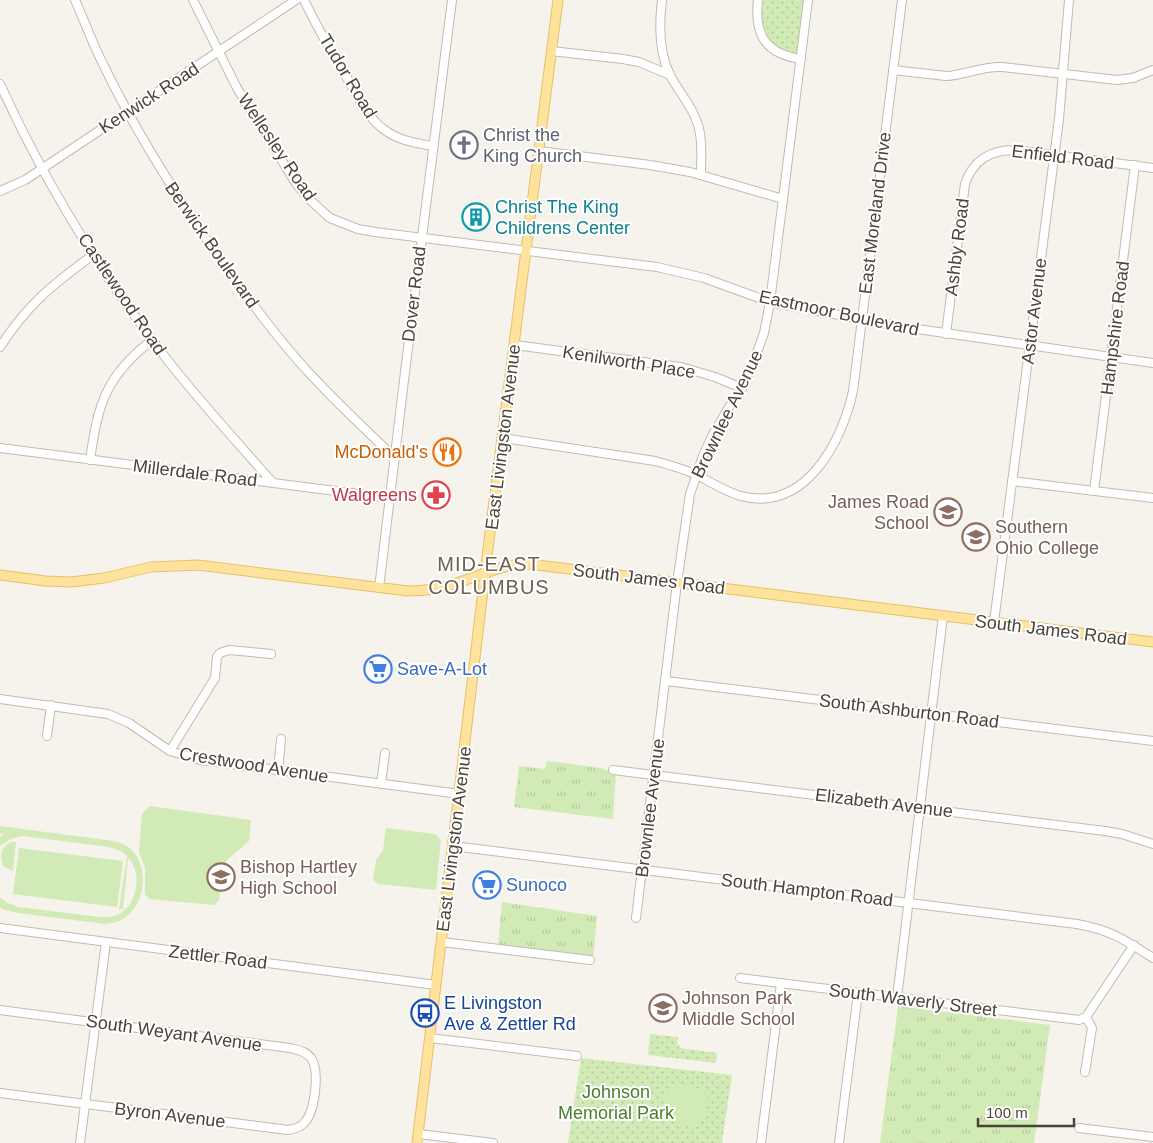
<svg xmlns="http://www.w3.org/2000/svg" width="1153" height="1143" font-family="Arial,sans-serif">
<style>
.grass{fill:url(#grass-tufts)}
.park{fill:url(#park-dots)}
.pitch{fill:#d2eab5}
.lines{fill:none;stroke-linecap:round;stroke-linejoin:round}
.minor-casing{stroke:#c2bbae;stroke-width:10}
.major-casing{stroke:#e6c16a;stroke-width:11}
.minor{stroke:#fff;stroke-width:8}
.major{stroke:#ffe39c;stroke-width:9}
.labels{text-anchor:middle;stroke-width:4;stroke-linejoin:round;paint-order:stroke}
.street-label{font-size:18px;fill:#4b4439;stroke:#fff}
.worship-label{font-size:18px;fill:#5b616d;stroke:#fff;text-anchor:start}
.culture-label{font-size:18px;fill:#0d838f;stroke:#fff;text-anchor:start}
.food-label{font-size:18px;fill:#c56008;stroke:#fff;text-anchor:end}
.health-label{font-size:18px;fill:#be3a42;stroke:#fff;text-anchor:end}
.education-label{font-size:18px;fill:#785e54;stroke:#fff;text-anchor:start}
.shop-label{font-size:18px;fill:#366cbe;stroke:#fff;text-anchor:start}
.transit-label{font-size:18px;fill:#164399;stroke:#fff;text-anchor:start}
.park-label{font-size:18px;fill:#4a7f2a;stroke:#fff}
.quarter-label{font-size:20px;letter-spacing:1px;fill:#6e6250;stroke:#fff}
</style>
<defs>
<pattern id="grass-tufts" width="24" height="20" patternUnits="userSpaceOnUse" patternTransform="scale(1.25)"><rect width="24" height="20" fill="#d2eab5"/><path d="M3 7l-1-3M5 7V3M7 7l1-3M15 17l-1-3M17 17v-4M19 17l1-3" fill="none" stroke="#b6ca9c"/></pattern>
<pattern id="park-dots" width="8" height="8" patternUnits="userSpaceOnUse" patternTransform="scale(1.25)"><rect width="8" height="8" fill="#d2eab5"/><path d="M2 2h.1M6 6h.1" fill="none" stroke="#b6ca9c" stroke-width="1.8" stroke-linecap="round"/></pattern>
</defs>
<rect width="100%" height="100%" fill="#f6f3ec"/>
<g class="grass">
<polygon points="547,761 601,768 616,774 613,819 514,807 519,766 545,769"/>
<polygon points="502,902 597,916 593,958 498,945"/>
<polygon points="898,1006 1050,1025 1034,1143 880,1143"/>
</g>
<g class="park">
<path d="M763,0H805L798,53L796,54C765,51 760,26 763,0Z"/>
<polygon points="650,1034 678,1037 677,1045 680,1045 680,1048 717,1053 716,1063 648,1055"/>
<polygon points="581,1058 732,1075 722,1143 568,1143"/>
</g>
<g class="pitch">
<polygon points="150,806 251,820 249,841 226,861 222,873 219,900 214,905 149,899 145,894 145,868 139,852 142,814"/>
<path d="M0,826L114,841C157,849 150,922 106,924L18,913L2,909L0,907V898L8,903L18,907L100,917C109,918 119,916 126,909C138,898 141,870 128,858L123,909H119L127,856L121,851L109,847L23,836L11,839L0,846V837L4,834L0,833Z"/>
<polygon points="386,828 435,834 441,840 436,890 379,884 373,880 376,860 383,850"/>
<path d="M11,842H16L13,871L3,866C0,856 0,847 11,842Z"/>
<polygon points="19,848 123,861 117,907 13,894"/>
<path d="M677,1083L705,1091L708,1096L700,1126C670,1131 652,1104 677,1083Z"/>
</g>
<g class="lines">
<g class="minor-casing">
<g id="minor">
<path d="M75,0C85,22 93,45 104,66C137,135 179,200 223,263C251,302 279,341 312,376C338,404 367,431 395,458"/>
<polyline points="193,0 237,88 297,185 310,200 330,218 358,229 375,232 657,267 704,278 770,302 903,327 1153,363"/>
<path d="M304,0C317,27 332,53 347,78C358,97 367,118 386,131C400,141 416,143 433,146"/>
<path d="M662,0C659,24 659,53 670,75C678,91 691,104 697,122C703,138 701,158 701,175"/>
<path d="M758,0C754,34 765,54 801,59"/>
<polyline points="551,51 623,59 639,62 670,75"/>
<path d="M893,70L946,76C965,75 982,66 1002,67L1117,80L1133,78L1153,70"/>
<path d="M0,84C45,183 103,277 169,362C202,404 238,443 273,483"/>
<polyline points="539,151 650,165 690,172 783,199"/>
<polyline points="0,191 25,180 296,0"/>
<path d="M946,334L965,184C973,160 990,150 1015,150L1153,168"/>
<polyline points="515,345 681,367 715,377 742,388"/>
<path d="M0,347C27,305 53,284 93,255"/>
<path d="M503,438L655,461C670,465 685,469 699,476C712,483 726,492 741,496C805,513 842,442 853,391L902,0"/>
<polyline points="0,448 390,498"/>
<path d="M90,460C98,403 106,376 152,340"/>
<polyline points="1012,481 1153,498"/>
<polyline points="1094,491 1135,165"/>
<polyline points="379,588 405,372 452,0"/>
<polyline points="994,622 1059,119 1069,0"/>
<polyline points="666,681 1153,741"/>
<polyline points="0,699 108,714 129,723 170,751 201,760 460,794"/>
<polyline points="47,736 51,705"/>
<polyline points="170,751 215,678 217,657 220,653 229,650 271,654"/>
<polyline points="613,770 1105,831 1122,834 1153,844"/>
<polyline points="278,771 281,739"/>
<polyline points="381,784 385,753"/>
<path d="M453,846L1077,924C1111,930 1125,940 1153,958"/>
<polyline points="636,918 677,583 690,494 703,456 713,434 750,372 764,333 770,302 808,0"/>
<polyline points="0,928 436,985"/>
<polyline points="442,942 590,960"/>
<polyline points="740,978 1071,1019 1079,1020 1086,1017"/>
<polyline points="897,998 943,616"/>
<path d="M0,1010L290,1048C297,1050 306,1051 311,1058C320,1070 315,1111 305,1122C301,1127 295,1129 288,1130L0,1093"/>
<polyline points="1086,1017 1134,945"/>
<polyline points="430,1038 577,1056"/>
<polyline points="1085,1072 1092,1028 1086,1017"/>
<polyline points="1079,1128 1153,1137"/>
<polyline points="419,1134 493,1143"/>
<polyline points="80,1143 106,942"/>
<polyline points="761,1143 781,983"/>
<polyline points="839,1143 858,993"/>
</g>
</g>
<g class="major-casing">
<g id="major">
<path d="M0,575L46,581L71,582L104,578L151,567L198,565L408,591C424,591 439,589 454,584C479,576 502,564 529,564L1153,642"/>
<polyline points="417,1143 490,532 558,0"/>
</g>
</g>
<use href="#minor" class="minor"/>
<use href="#major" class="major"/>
</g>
<defs>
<g id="church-ring" transform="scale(1.4375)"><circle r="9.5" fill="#fff" stroke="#6b7280" stroke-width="1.5"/><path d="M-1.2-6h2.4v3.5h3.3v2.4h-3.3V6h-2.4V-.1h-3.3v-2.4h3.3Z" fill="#6b7280"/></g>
<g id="building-ring" transform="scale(1.4375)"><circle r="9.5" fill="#fff" stroke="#0f9aa8" stroke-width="1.5"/><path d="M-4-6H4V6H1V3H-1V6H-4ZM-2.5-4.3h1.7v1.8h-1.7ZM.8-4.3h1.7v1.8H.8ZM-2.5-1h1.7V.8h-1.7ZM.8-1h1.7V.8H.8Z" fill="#0f9aa8"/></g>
<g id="restaurant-ring" transform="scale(1.4375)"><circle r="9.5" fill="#fff" stroke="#e8710a" stroke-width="1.5"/><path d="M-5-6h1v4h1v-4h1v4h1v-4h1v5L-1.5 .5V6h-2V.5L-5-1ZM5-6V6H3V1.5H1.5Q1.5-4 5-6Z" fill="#e8710a"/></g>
<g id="pharmacy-ring" transform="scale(1.4375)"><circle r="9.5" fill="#fff" stroke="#e0444e" stroke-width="1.5"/><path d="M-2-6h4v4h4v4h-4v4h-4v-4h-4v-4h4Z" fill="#e0444e"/></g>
<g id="school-ring" transform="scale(1.4375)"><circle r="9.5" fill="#fff" stroke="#8d6e63" stroke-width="1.5"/><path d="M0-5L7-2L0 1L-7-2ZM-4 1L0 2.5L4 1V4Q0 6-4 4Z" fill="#8d6e63"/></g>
<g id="university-ring" transform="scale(1.4375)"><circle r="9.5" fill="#fff" stroke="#8d6e63" stroke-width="1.5"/><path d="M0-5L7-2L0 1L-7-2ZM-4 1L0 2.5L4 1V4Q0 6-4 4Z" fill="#8d6e63"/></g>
<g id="supermarket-ring" transform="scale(1.4375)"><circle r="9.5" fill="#fff" stroke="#3f7fe0" stroke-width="1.5"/><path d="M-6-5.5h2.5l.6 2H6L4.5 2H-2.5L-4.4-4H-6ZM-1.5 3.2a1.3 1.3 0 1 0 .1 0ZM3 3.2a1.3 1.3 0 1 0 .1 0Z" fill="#3f7fe0"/></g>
<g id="bus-ring" transform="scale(1.4375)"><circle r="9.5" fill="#fff" stroke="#1a4fb4" stroke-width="1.5"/><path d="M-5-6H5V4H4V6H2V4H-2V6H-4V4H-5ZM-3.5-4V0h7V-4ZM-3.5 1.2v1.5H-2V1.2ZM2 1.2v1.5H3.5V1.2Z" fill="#1a4fb4"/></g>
</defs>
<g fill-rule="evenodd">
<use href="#church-ring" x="464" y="145"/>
<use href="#building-ring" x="476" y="217"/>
<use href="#restaurant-ring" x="447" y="452"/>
<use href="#pharmacy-ring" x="436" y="495"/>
<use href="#school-ring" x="948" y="512"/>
<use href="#university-ring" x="976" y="537"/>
<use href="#supermarket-ring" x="378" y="669"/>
<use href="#school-ring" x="221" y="877"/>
<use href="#supermarket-ring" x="487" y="885"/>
<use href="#school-ring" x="663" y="1008"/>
<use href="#bus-ring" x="425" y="1013"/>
</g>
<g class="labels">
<g class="street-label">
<text transform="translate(348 76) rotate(59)" y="6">Tudor Road</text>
<text transform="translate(149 98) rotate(-33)" y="6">Kenwick Road</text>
<text transform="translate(277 147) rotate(56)" y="6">Wellesley Road</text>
<text transform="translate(1063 157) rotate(7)" y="6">Enfield Road</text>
<text transform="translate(875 213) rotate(-83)" y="6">East Moreland Drive</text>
<text transform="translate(212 245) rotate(55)" y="6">Berwick Boulevard</text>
<text transform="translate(957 247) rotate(-83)" y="6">Ashby Road</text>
<text transform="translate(122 294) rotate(56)" y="6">Castlewood Road</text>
<text transform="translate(414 294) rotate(-83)" y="6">Dover Road</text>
<text transform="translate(1034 311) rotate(-83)" y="6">Astor Avenue</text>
<text transform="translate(839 313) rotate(12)" y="6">Eastmoor Boulevard</text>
<text transform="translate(1115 328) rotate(-83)" y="6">Hampshire Road</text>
<text transform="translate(629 362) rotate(9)" y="6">Kenilworth Place</text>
<text transform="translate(727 414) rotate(-64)" y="6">Brownlee Avenue</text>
<text transform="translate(503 437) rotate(-83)" y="6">East Livingston Avenue</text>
<text transform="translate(195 473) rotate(7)" y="6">Millerdale Road</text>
<text transform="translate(649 579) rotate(7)" y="6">South James Road</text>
<text transform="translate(1051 630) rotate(7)" y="6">South James Road</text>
<text transform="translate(909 711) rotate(7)" y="6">South Ashburton Road</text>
<text transform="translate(254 765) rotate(9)" y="6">Crestwood Avenue</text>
<text transform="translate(884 803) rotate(7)" y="6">Elizabeth Avenue</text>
<text transform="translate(650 808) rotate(-83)" y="6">Brownlee Avenue</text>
<text transform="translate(454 839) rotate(-83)" y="6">East Livingston Avenue</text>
<text transform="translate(807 890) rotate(7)" y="6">South Hampton Road</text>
<text transform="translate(218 957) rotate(7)" y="6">Zettler Road</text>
<text transform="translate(913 1000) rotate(7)" y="6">South Waverly Street</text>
<text transform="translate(174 1033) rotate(8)" y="6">South Weyant Avenue</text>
<text transform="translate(170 1115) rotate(7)" y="6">Byron Avenue</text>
</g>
<g class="worship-label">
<text x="483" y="141">Christ the<tspan x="483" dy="21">King Church</tspan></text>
</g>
<g class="culture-label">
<text x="495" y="213">Christ The King<tspan x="495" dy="21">Childrens Center</tspan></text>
</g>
<g class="food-label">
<text x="428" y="458">McDonald's</text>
</g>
<g class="health-label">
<text x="417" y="501">Walgreens</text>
</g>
<g class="education-label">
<text x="929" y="508" text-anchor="end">James Road<tspan x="929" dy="21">School</tspan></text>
<text x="995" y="533">Southern<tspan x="995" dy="21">Ohio College</tspan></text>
<text x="240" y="873">Bishop Hartley<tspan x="240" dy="21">High School</tspan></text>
<text x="682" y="1004">Johnson Park<tspan x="682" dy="21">Middle School</tspan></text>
</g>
<g class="shop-label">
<text x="397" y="675">Save-A-Lot</text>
<text x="506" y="891">Sunoco</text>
</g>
<g class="transit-label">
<text x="444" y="1009">E Livingston<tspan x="444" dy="21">Ave &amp; Zettler Rd</tspan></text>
</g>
<g class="park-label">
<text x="616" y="1098">Johnson<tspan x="616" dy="21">Memorial Park</tspan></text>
</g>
<g class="quarter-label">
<text x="489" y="571">MID-EAST<tspan x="489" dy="23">COLUMBUS</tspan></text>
</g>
</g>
<path d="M978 1118v8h96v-8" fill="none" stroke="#4b4439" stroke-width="2.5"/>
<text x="986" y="1118" font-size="15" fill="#4b4439" stroke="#ffffff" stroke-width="4" paint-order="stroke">100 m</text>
</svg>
